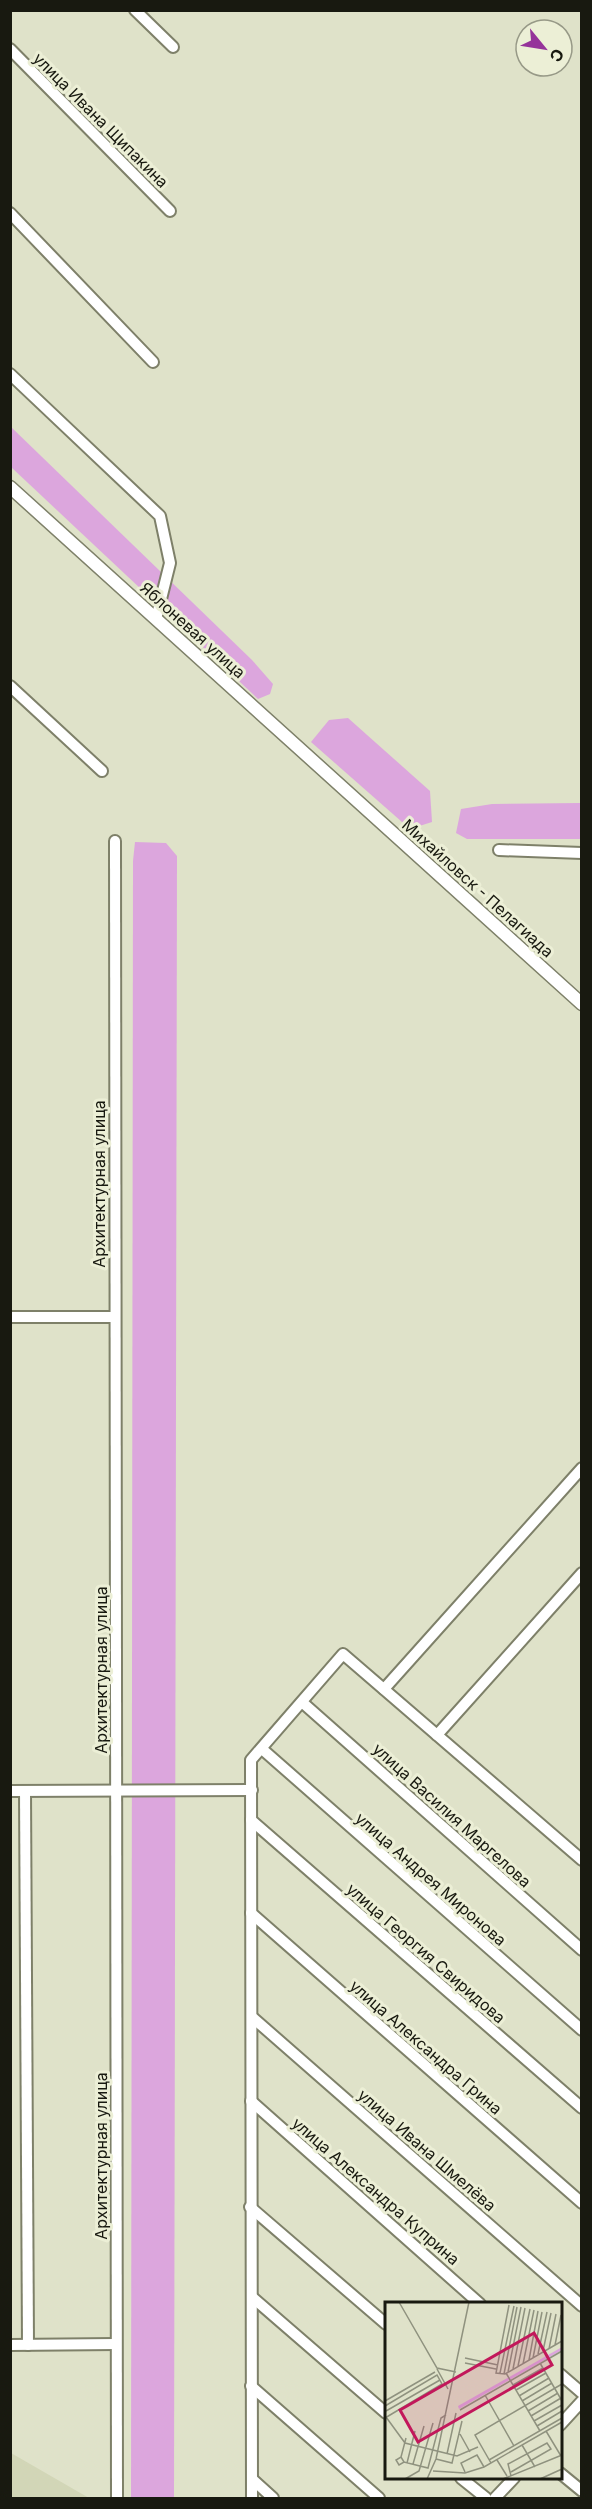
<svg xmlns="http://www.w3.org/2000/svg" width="592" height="2509" font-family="Inter,sans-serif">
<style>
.built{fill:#d2d6b7}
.green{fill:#dca6dd}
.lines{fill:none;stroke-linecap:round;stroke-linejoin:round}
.minor-casing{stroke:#7e8069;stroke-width:14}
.tertiary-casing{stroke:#7e8069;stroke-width:15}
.minor{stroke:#fff;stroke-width:10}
.tertiary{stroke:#fff;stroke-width:12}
.labels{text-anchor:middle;stroke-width:6;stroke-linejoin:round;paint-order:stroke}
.street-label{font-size:16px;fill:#181910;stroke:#ecefd6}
.inset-road{fill:none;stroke:#8f927f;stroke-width:1.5}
.view{fill:#c2185b;fill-opacity:0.15;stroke:#c2185b;stroke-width:3}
.inset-edge{fill:none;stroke:#181910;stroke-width:3}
</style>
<rect width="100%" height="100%" fill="#dfe2c9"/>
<polygon class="built" points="11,2453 89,2498 11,2498"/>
<g class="green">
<polygon points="10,426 252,660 273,684 270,694 258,699 11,467"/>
<polygon points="348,718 430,791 432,822 410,829 311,742 329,720"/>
<polygon points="581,803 581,839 467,839 456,833 461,809 492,804"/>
<polygon points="135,842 166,843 177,856 174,2498 131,2498 133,861"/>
</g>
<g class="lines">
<g class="minor-casing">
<g id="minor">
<polyline points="135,10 173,47"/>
<polyline points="10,49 170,211"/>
<polyline points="10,213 153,362"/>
<polyline points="10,374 160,516 170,563 156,619"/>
<polyline points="10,686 102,771"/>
<polyline points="115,841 117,2498"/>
<polyline points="499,850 582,853"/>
<polyline points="10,1317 114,1317"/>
<polyline points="384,1689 582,1468"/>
<polyline points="303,1703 582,1950"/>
<polyline points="437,1735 582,1573"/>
<polyline points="262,1749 582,2030"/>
<polyline points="10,1791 252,1790"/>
<polyline points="25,1791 28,2345"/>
<polyline points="251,1820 582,2108"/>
<polyline points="251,1913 582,2203"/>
<polyline points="252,2017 582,2306"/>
<polyline points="251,2101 480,2304"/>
<polyline points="250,2207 386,2324"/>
<polyline points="252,2297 386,2413"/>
<polyline points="10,2345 116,2344"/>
<polyline points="560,2374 582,2393"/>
<polyline points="251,2386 379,2498"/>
<polyline points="560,2425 582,2401"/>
<polyline points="560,2473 582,2491"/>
<polyline points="461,2478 486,2498"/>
<polyline points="252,2479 273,2498"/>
<polyline points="252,2498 251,1760 343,1654 582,1860"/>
<polyline points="495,2498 514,2478"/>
</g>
</g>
<g class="tertiary-casing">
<polyline id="tertiary" points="10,487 582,1004"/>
</g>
<use href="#minor" class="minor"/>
<use href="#tertiary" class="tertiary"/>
</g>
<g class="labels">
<g class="street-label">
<text transform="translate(101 120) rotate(45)" y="6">улица Ивана Щипакина</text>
<text transform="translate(193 630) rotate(42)" y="6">Яблоневая улица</text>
<text transform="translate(478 888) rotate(42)" y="6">Михайловск - Пелагиада</text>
<text transform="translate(99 1184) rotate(-90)" y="6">Архитектурная улица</text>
<text transform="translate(101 1670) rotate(-90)" y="6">Архитектурная улица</text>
<text transform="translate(452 1815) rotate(42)" y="6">улица Василия Маргелова</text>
<text transform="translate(431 1879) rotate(41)" y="6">улица Андрея Миронова</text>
<text transform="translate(426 1953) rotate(41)" y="6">улица Георгия Свиридова</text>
<text transform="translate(426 2047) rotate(41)" y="6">улица Александра Грина</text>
<text transform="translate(427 2150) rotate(41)" y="6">улица Ивана Шмелёва</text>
<text transform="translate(101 2156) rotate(-90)" y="6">Архитектурная улица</text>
<text transform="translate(376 2191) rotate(41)" y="6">улица Александра Куприна</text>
</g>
</g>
<g transform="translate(385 2302)">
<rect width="177" height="177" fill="#dfe2c9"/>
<path d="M177,45V48L74,107L73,104Z" fill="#dca6dd"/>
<path class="inset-road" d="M14,0L52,66L71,70M124,3L111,71L120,72L177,39M170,43L176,13M164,47L171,12M158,49L166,11M153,52L162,10M80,56L113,63M148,56L157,10M144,58L153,9M80,61L111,67M155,61L177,99M138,62L149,8M133,64L145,7M52,67L63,87M128,67L140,6M123,70L136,5M115,71L129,4M121,71L155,129M119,72L132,5M128,83L158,66M131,88L161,71M100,93L129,144M134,94L164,76M0,99L50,70M137,99L167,81M0,104L52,73L57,82L0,116M75,108L177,49M1,109L55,78M143,109L173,91M146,114L176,96M1,115L20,141L72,154L93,145M149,119L177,103M152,124L177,109M161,129L176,154M75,132L85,150M137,143L150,165M62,152L71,111M16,155L21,136M51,157L67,161L77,119M104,158L177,116M112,158L122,174M19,160L16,155L11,158L14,163L19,160L43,166L56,116L61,113M22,161L30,129M106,161L90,133L177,82M28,162L39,124M48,169L80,171L99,165L177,120M80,170L76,161L92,153L99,165M126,174L123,162L162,141L166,147L126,170M20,177L34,169L48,121M42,177L51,157L84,0M118,177L177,153M155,177L177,167"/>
<path class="view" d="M149,31L167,63L33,140L15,108Z"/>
<rect width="177" height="177" class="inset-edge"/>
</g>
<rect width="592" height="2509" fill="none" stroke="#181910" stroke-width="24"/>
<g transform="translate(544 48) rotate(120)"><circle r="28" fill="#ecefd6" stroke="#979987" stroke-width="1.5"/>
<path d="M0-4.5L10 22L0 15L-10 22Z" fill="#95339a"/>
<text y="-9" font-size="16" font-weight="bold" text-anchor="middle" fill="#181910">С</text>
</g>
</svg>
